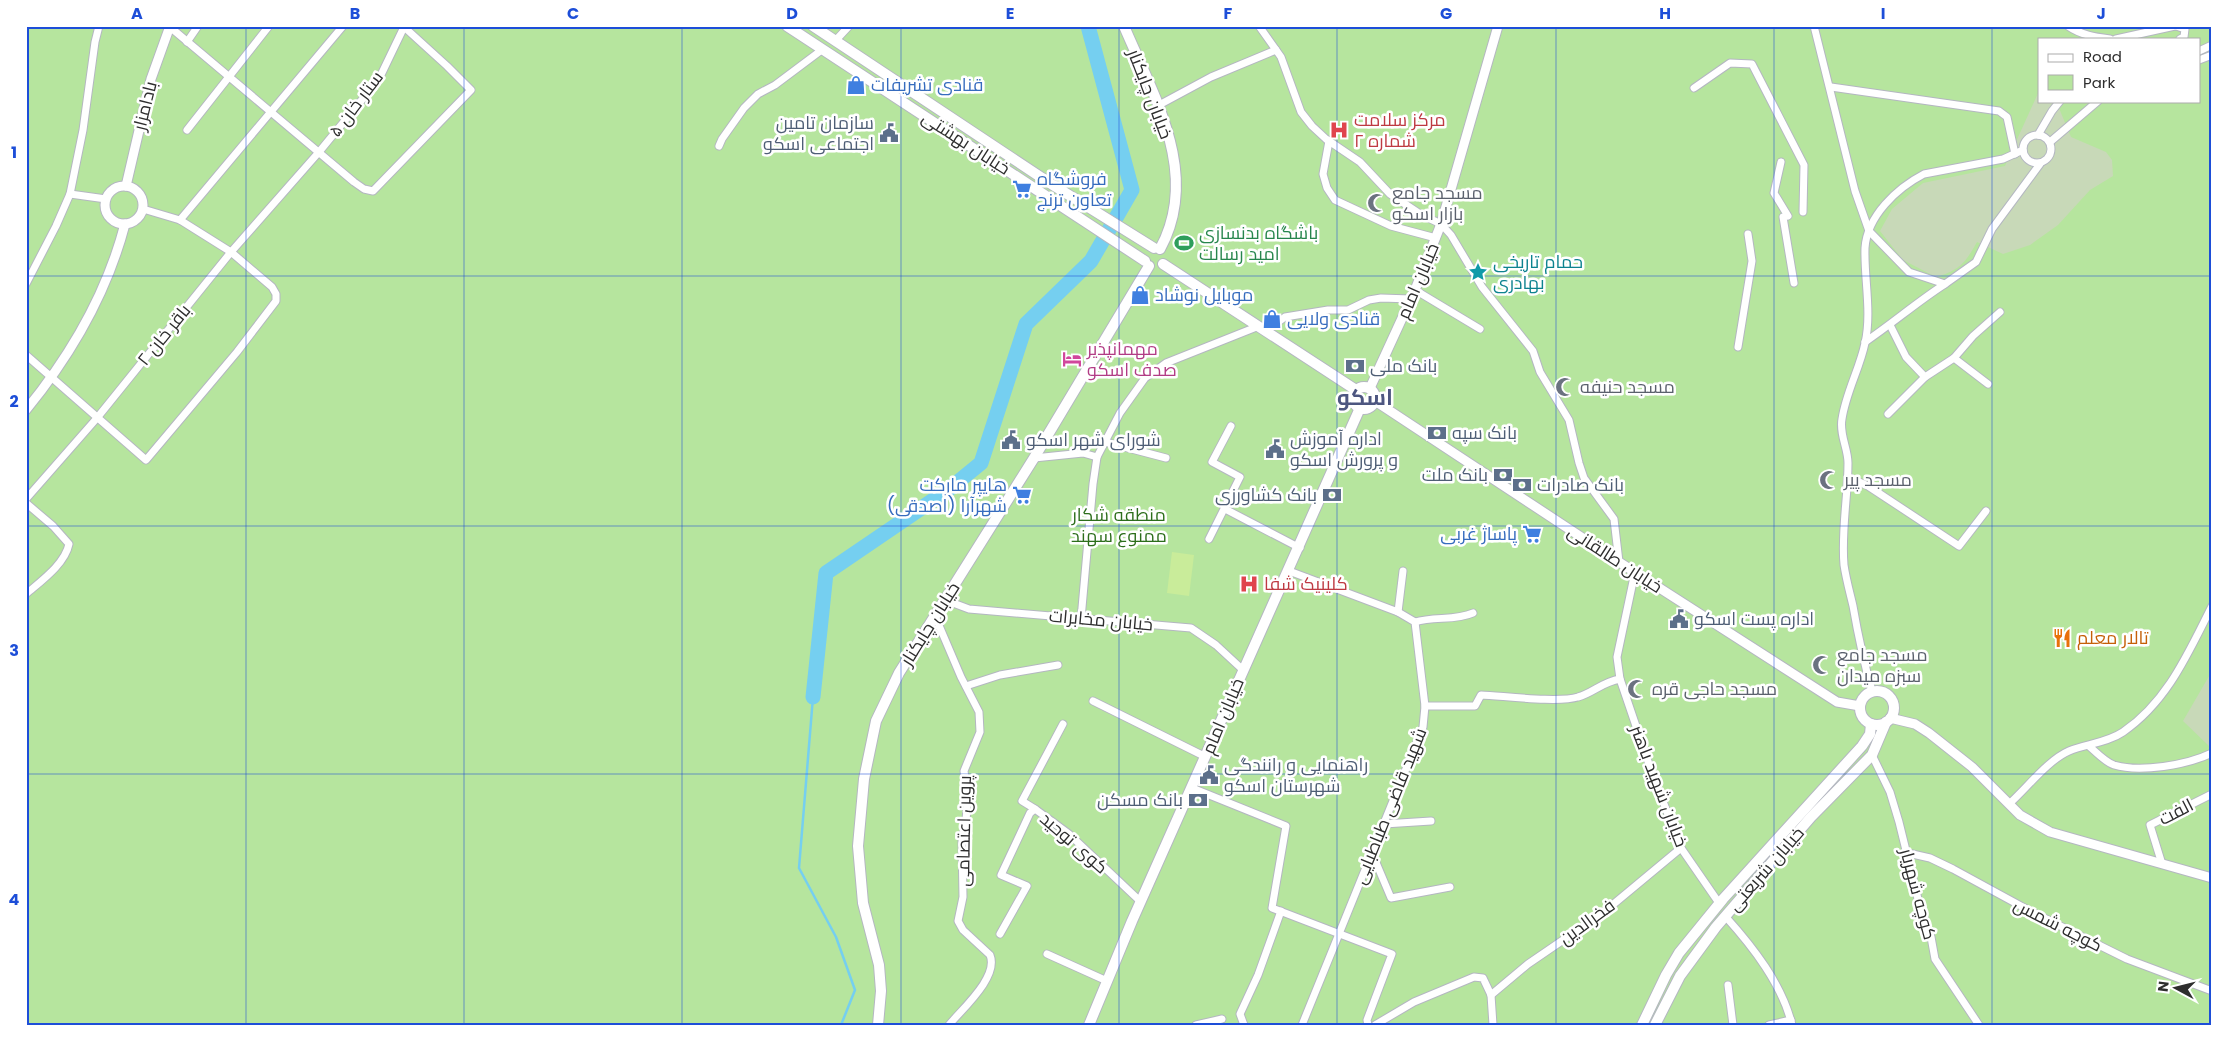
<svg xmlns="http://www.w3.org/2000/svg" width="2238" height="1051" font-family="Poppins,Cairo,sans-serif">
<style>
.green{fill:#b6e59e;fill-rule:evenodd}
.cemetery{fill:#c8d9b8}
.pitch{fill:#c9ec9a}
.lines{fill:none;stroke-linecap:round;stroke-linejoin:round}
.stream{stroke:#75cff0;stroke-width:2.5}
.river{stroke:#75cff0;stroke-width:15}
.minor-casing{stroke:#b4b7c1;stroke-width:9}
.tertiary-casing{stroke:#b4b7c1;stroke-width:11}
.secondary-casing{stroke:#b4b7c1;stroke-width:12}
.minor{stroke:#fff;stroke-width:7}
.tertiary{stroke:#fff;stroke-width:9}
.secondary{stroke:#fff;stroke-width:10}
.grid{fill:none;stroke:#1d4ed8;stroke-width:1;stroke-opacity:0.55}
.labels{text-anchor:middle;stroke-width:5;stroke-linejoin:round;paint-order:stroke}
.shop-label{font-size:18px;fill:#366cbe;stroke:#fff;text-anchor:start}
.street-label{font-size:18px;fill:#2e2e2e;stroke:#fff}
.health-label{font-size:18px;fill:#be3a42;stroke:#fff;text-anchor:start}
.service-label{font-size:18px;fill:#4e5e75;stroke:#fff;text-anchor:start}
.worship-label{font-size:18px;fill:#5b616d;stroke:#fff;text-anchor:start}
.leisure-label{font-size:18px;fill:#27864d;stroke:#fff;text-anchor:start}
.culture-label{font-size:18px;fill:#0d838f;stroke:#fff;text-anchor:start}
.hotel-label{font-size:18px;fill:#b23c85;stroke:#fff;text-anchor:start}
.park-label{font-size:18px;fill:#2c6e1b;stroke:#fff}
.food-label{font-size:18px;fill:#c56008;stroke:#fff;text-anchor:start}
.district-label{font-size:22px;font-weight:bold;fill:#4d5680;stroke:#fff}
.neatline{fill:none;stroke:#1d4ed8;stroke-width:2}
.grid-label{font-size:16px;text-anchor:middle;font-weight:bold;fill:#1d4ed8}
</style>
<rect width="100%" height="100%" fill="#efe9e1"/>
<path class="green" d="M26,26H2212V1025H26ZM2039,39H2199V101H2039Z"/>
<g class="cemetery">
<path d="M2039,91V101H2056L2071,137L2106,152L2112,160L2113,176L2090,190L2058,225L2030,245L2003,254L1977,242C1965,263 1960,270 1936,277L1903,260L1880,231L1892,209L1923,183L2005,166Z"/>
<polygon points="2212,671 2212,746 2210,747 2183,721"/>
</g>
<polygon class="pitch" points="1172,552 1194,555 1189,596 1167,593"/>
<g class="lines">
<polyline class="stream" points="813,697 799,868 836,937 855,990 841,1025"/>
<polyline class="river" points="813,697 826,573 948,490 981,463 1026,324 1091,261 1132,190 1088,26"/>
<g class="minor-casing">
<g id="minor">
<polyline points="1259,26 1281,57 1301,112 1312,126 1326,139 1360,162 1390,194 1420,214 1441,224 1451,235 1482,287 1533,351 1540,372 1569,420 1579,463 1584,478 1614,519 1619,562"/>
<polyline points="1814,26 1855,191 1869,231 1909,272 1945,284 1976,262 1992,229 2040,164"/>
<path d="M2068,26C2081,35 2095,37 2110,39"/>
<polyline points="2176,26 2185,29 2184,37 2180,39"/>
<polyline points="170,27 354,182 364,189 373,191 471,90 447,66 403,26"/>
<polyline points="2116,39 2175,26"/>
<polyline points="836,40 849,26"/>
<polyline points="187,42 198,26"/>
<polyline points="2199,51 2212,45"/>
<polyline points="2199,60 2212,55"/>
<polyline points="1831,87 1999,111 2007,117 2015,154"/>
<polyline points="1694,88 1730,63 1752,64 1804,165 1803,212"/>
<polyline points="1159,105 1211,77 1276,50"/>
<polyline points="187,130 269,26"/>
<circle cx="2037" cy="149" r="14"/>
<polyline points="2038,135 2052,111 2060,101"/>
<polyline points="1329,141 1323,174 1327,188 1335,200 1391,226 1436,238"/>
<polyline points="2050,142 2098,101"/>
<polyline points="719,146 722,139 744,108 758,94 775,85 823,49"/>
<polyline points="1781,162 1774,193 1788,216"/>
<polyline points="70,194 106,199"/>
<polyline points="1783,217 1794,283"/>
<polyline points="180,220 343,26"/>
<polyline points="26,284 56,226 70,194 83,130 95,42 99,26"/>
<polyline points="1415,290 1480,329"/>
<polyline points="1890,325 1906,357 1925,377 1954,358 1988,384"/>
<polyline points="1266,331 1285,317 1328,310 1348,310 1369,300 1381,298 1411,299"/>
<path d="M1865,342C1893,323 1917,302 1945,284"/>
<polyline points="1738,347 1752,261 1748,234"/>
<polyline points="26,355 146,460 237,352 276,301 276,294 272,287 231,252 180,220 143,209"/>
<polyline points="1954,358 1973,336 2000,312"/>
<polyline points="1888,414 1925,377"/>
<polyline points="1105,442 1166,458"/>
<polyline points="1034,458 1083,453 1097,457"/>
<polyline points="1848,477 1868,486 1959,546 1986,511"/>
<polyline points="26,499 97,418 231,252 319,152 379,79 404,27"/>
<path d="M26,503L53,526L69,544C65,564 41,581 26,594"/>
<polyline points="1225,509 1300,548"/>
<polyline points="1209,539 1240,477 1212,462 1231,426"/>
<polyline points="1289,571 1398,612 1415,622 1425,706 1423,727 1302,1025"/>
<polyline points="1635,572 1617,657 1620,679 1652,773 1681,848 1719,903"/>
<polyline points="945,600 969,609 1191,628 1216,645 1243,670"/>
<polyline points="1398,612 1403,571"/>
<path d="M935,616L961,677L979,712L980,732L964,771L968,798L966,820L962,841L963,897L958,921L963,930L990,955C999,977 962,1009 949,1025"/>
<polyline points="1081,619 1093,484 1097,457 1120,413 1145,378 1166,363 1259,326"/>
<path d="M1415,622C1434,616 1455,621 1473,613"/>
<polyline points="966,686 1000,675 1058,665"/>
<path d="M1872,691C1864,663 1858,635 1853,606C1850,593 1846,579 1844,565C1841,531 1848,497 1848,463C1848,448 1839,434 1842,419C1846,392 1860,368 1865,343C1872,312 1864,279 1865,248C1867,216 1897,188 1924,174L2003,159L2023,150"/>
<polyline points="1093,701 1206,757"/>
<path d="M1425,706H1475L1481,695C1504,696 1558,703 1578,697C1593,693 1602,682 1620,679"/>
<path d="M2089,746C2096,752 2105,762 2114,765C2140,773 2187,765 2212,753"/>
<polyline points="1872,755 1890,792 1899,822 1920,907 1931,937 1935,959 1979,1025"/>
<polyline points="1192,788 1286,826 1272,908 1392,954 1367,1020 1368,1025"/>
<path d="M2009,804C2026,789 2048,760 2069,751C2086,744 2107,743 2123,732C2168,701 2188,653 2212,606"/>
<polyline points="1035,809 1022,801 1063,724"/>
<polyline points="1384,824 1431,821"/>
<polyline points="1372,853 1391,898 1450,887"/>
<polyline points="1908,853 1930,858 1953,869 2032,912 2127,959 2212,991"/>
<polyline points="2162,864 2150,825 2212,794"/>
<path d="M1725,916C1753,947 1782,984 1792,1025"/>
<polyline points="1000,934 1027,886 1001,875 1030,813 1035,809 1069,834 1141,902"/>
<polyline points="1047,954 1107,981"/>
<polyline points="1728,985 1733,1025"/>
<polyline points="1491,995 1528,964 1604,912 1681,848"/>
<polyline points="1196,1025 1222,1019"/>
<polyline points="1244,1025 1240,1014 1258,975 1281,911"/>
<polyline points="1375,1025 1414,1002 1474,977 1483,978 1491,995 1493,1025"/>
<polyline points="1769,1025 1791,1020"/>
</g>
</g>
<g class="tertiary-casing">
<g id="tertiary">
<polyline points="126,186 151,79 170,26"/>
<circle cx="124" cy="205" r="19"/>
<polyline points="1370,388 1415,290 1441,224 1498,26"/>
<polyline points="1375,401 1619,562 1837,702 1860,706"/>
<path d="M26,410C71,355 107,293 125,224"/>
<polyline points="1890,718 1915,724 1929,733 1972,767 2020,815 2050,832 2212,878"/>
</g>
</g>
<g class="secondary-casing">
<g id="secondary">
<polyline points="787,26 1145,261"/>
<polyline points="813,26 1048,182 1154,248"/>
<path d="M1124,26C1154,97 1201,174 1160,249"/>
<polyline points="1163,264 1356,390"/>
<circle cx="1364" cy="398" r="11"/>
<circle cx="1877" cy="708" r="17"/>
<polyline points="878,1025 881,991 879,965 863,903 858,846 864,779 876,721 899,673 1034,458 1149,266"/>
<polyline points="1089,1025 1132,921 1360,408"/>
<polyline points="1642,1025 1666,975 1679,953 1723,899 1862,746 1870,734 1871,724"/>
<polyline points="1655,1025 1680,976 1716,927 1811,817 1872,755 1886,722"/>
</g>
</g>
<use href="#minor" class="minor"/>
<use href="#tertiary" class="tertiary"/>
<use href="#secondary" class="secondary"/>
</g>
<path class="grid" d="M246,26V1025M464,26V1025M682,26V1025M901,26V1025M1119,26V1025M1337,26V1025M1556,26V1025M1774,26V1025M1992,26V1025M26,276H2212M26,526H2212M26,774H2212"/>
<defs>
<g id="shop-bare" transform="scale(1.5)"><path d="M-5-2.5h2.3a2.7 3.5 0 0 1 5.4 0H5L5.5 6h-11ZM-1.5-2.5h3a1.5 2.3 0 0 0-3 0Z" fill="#3f7fe0" stroke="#fff" stroke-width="2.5" paint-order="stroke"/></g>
<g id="hospital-bare" transform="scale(1.5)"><path d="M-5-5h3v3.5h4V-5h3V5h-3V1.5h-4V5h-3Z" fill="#e0444e" stroke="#fff" stroke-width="2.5" paint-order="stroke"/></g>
<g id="civic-bare" transform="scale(1.5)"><path d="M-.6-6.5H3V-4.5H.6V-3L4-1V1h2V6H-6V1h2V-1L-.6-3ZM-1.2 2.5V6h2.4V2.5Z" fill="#5c6f8a" stroke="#fff" stroke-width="2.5" paint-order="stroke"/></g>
<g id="supermarket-bare" transform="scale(1.5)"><path d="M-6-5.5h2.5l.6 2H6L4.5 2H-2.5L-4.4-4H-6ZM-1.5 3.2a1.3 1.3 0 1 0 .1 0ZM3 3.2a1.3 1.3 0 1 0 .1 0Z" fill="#3f7fe0" stroke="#fff" stroke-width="2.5" paint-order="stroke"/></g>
<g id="mosque-bare" transform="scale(1.5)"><path d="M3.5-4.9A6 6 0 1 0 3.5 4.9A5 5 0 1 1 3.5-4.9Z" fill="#6b7280" stroke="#fff" stroke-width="2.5" paint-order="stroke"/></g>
<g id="stadium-bare" transform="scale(1.5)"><path d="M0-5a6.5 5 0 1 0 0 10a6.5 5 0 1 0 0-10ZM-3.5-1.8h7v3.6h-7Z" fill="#2e9e5b" stroke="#fff" stroke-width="2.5" paint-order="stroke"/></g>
<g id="sight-bare" transform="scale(1.5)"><path d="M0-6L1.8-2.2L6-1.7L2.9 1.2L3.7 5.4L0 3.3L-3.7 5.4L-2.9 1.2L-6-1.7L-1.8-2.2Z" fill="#0f9aa8" stroke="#fff" stroke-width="2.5" paint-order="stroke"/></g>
<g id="hotel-bare" transform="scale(1.5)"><path d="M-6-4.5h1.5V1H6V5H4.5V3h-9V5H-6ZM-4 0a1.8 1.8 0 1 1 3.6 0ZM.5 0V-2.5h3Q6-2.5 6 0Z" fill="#d1479c" stroke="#fff" stroke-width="2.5" paint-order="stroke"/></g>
<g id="bank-bare" transform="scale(1.5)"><path d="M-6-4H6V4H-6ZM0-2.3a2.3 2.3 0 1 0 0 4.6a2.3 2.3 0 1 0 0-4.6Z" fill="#5c6f8a" stroke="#fff" stroke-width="2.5" paint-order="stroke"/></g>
<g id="restaurant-bare" transform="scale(1.5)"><path d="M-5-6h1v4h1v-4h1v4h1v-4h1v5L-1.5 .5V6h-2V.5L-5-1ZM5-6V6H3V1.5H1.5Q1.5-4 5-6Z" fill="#e8710a" stroke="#fff" stroke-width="2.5" paint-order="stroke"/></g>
</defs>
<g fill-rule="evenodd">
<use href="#shop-bare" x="856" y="85"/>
<use href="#hospital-bare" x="1339" y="130"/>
<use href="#civic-bare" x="889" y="133"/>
<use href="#supermarket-bare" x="1022" y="189"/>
<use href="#mosque-bare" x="1377" y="203"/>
<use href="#stadium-bare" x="1184" y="243"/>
<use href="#sight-bare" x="1478" y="272"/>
<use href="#shop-bare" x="1140" y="295"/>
<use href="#shop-bare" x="1272" y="319"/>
<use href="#hotel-bare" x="1072" y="359"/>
<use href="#bank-bare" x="1355" y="366"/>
<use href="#mosque-bare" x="1565" y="387"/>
<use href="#bank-bare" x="1437" y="433"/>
<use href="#civic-bare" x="1011" y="440"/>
<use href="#civic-bare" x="1275" y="449"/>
<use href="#bank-bare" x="1503" y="475"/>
<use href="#mosque-bare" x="1829" y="480"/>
<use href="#bank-bare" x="1522" y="485"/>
<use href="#supermarket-bare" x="1022" y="495"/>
<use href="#bank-bare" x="1332" y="495"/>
<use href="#supermarket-bare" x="1532" y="534"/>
<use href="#hospital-bare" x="1249" y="584"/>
<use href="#civic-bare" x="1679" y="619"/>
<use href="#restaurant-bare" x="2062" y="638"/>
<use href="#mosque-bare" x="1822" y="665"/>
<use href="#mosque-bare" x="1637" y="689"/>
<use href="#civic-bare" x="1209" y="775"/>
<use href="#bank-bare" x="1198" y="800"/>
</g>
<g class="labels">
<g class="shop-label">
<text x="871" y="91">قنادی تشریفات</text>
<text x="1037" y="185">فروشگاه<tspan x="1037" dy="21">تعاون ترنج</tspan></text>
<text x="1155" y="301">موبایل نوشاد</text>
<text x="1287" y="325">قنادی ولایی</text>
<text x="1007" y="491" text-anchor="end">هایپر مارکت<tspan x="1007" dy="21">شهرآرا (اصدقی)</tspan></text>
<text x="1517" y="540" text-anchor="end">پاساژ غربی</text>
</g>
<g class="street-label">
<text transform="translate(1150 94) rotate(69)" y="6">خیابان چایکنار</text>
<text transform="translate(356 104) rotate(-53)" y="6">ستار خان ۵</text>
<text transform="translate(145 106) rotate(-76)" y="6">بادامزار</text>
<text transform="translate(966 143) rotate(33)" y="6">خیابان بهشتی</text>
<text transform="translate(1418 281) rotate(-67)" y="6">خیابان امام</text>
<text transform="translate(164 335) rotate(-51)" y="6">باقر خان ۲</text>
<text transform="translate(1615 559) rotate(33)" y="6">خیابان طالقانی</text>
<text transform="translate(1101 620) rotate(5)" y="6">خیابان مخابرات</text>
<text transform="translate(930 624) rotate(-58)" y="6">خیابان چایکنار</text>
<text transform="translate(1223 716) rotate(-67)" y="6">خیابان امام</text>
<text transform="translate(1659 786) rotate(69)" y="6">خیابان شهید باهنر</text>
<text transform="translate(1390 806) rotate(-68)" y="6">شهید قاضی طباطبایی</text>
<text transform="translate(2176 812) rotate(-27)" y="6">الفت</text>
<text transform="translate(964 831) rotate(-89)" y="6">پروین اعتصامی</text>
<text transform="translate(1074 843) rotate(41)" y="6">کوی توحید</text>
<text transform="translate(1766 869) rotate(-49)" y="6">خیابان شریعتی</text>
<text transform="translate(1918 894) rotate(75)" y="6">کوچه شهریار</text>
<text transform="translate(1587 922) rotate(-36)" y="6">فخرالدین</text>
<text transform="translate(2058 925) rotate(27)" y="6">کوچه شمس</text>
</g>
<g class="health-label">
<text x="1354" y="126">مرکز سلامت<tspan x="1354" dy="21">شماره ۲</tspan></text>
<text x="1264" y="590">کلینیک شفا</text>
</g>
<g class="service-label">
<text x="874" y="129" text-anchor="end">سازمان تامین<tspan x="874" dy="21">اجتماعی اسکو</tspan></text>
<text x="1370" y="372">بانک ملی</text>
<text x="1452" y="439">بانک سپه</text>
<text x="1290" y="445">اداره آموزش<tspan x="1290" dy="21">و پرورش اسکو</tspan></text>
<text x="1026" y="446">شورای شهر اسکو</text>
<text x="1488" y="481" text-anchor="end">بانک ملت</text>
<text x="1537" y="491">بانک صادرات</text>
<text x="1317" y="501" text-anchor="end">بانک کشاورزی</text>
<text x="1694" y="625">اداره پست اسکو</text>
<text x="1224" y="771">راهنمایی و رانندگی<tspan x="1224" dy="21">شهرستان اسکو</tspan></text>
<text x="1183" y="806" text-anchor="end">بانک مسکن</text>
</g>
<g class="worship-label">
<text x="1392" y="199">مسجد جامع<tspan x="1392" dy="21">بازار اسکو</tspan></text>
<text x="1580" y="393">مسجد حنیفه</text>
<text x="1844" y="486">مسجد پیر</text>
<text x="1837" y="661">مسجد جامع<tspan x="1837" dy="21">سبزه میدان</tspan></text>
<text x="1652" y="695">مسجد حاجی قره</text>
</g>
<g class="leisure-label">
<text x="1199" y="239">باشگاه بدنسازی<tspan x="1199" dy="21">امید رسالت</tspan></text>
</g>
<g class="culture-label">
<text x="1493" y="268">حمام تاریخی<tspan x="1493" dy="21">بهادری</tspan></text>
</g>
<g class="hotel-label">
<text x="1087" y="355">مهمانپذیر<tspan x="1087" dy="21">صدف اسکو</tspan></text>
</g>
<g class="park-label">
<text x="1119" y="521">منطقه شکار<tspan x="1119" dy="21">ممنوع سهند</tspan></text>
</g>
<g class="food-label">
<text x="2077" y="644">تالار معلم</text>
</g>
<g class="district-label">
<text x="1365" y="405">اسکو</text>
</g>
</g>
<rect width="2238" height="1051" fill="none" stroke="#ffffff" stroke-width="55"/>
<rect x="2038" y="38" width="162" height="65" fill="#ffffff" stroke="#ababab"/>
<rect x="2048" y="54" width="25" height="8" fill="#ffffff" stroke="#ababab"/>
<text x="2083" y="62" font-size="15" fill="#2e2e2e">Road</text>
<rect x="2048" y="75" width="25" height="15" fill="#b6e59e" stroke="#ababab"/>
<text x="2083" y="88" font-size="15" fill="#2e2e2e">Park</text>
<g transform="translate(2176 988) rotate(277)" stroke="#ffffff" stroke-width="4" paint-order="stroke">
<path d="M0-4L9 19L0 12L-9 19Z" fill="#2e2e2e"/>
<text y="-8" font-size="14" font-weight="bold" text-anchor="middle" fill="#2e2e2e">N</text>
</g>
<rect x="28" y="28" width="2182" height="996" class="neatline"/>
<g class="grid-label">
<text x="137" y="19">A</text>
<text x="355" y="19">B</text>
<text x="573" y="19">C</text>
<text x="792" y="19">D</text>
<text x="1010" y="19">E</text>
<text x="1228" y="19">F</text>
<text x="1446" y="19">G</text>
<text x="1665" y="19">H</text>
<text x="1883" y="19">I</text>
<text x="2101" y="19">J</text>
<text x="14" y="158">1</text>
<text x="14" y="407">2</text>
<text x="14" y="656">3</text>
<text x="14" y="905">4</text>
</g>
</svg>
